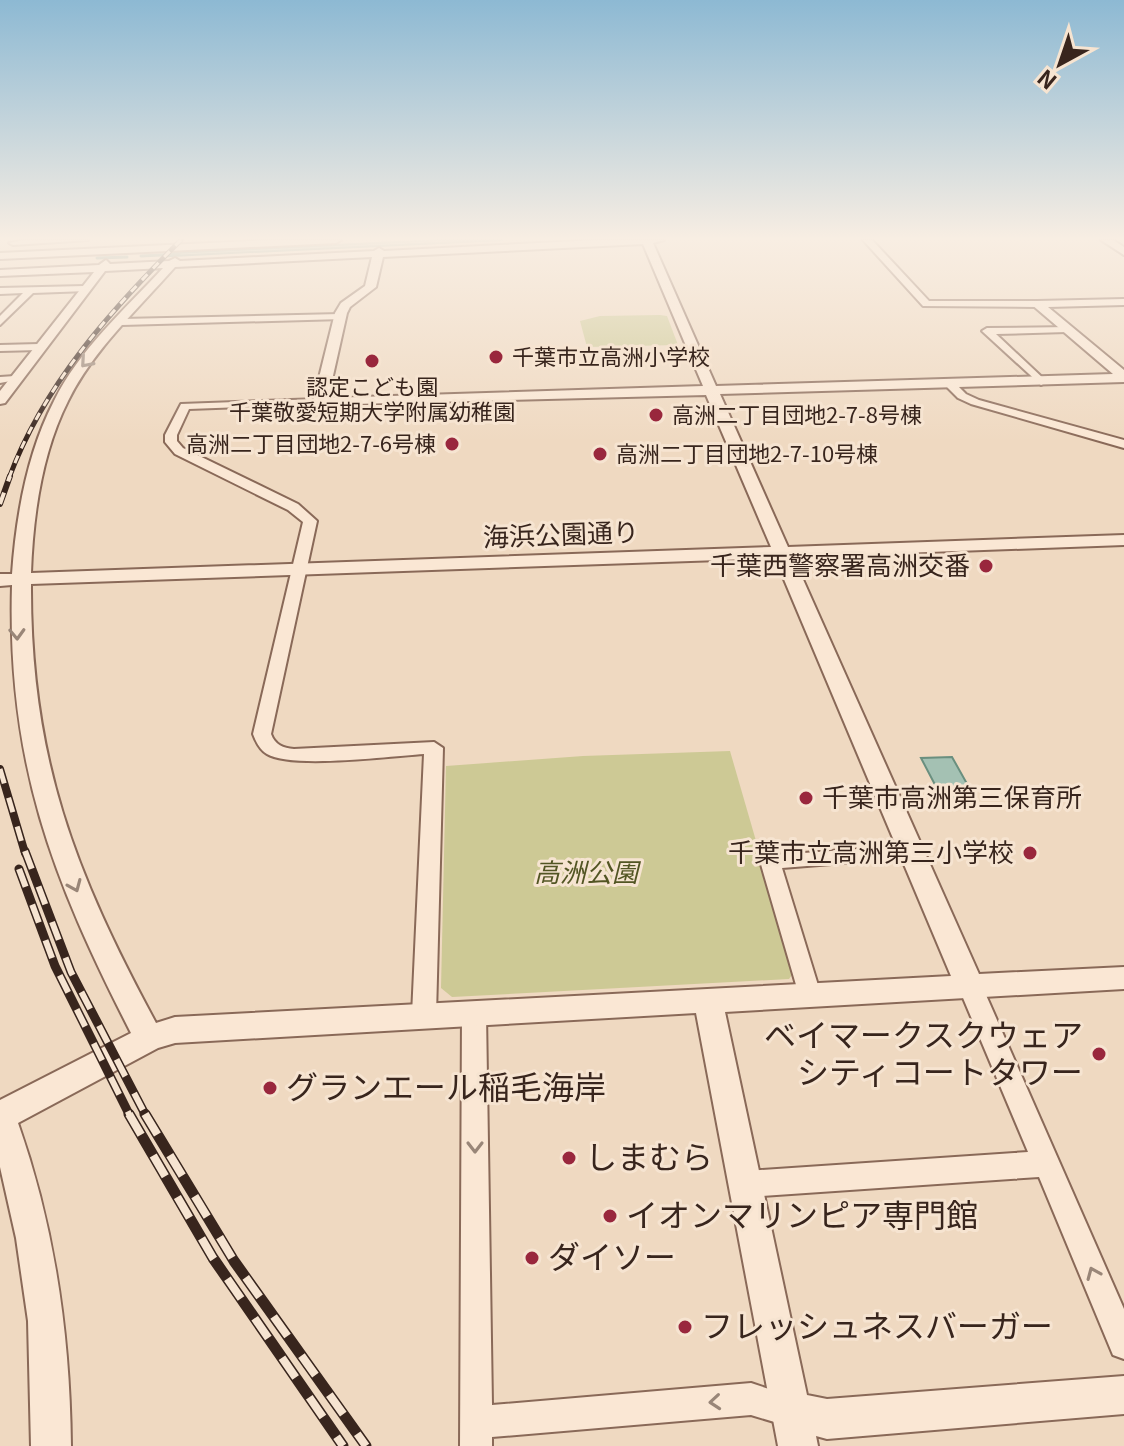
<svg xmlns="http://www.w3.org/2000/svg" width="1124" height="1446" font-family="Georgia,'Noto Sans JP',serif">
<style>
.green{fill:#cdc995}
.water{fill:#a4c1b3;stroke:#6a8f7f;stroke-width:2}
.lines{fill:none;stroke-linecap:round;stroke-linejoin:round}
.stream{stroke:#6a8f7f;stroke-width:3}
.minor-casing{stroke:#896958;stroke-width:4}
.tertiary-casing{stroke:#896958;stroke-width:4}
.minor{fill:#fae7d4;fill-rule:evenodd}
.tertiary{fill:#fae7d4;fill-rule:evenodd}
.rail-far4-casing{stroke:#38251d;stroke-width:5}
.rail-far3-casing{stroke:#38251d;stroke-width:6}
.rail-far2-casing{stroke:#38251d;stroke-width:8}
.rail-far1-casing{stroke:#38251d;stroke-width:9}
.rail-casing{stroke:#38251d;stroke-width:11}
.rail-far4{stroke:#f6e4d1;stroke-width:3;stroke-dasharray:8;stroke-linecap:butt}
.rail-far3{stroke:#f6e4d1;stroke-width:4;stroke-dasharray:12;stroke-linecap:butt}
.rail-far2{stroke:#f6e4d1;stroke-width:5;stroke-dasharray:15;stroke-linecap:butt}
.rail-far1{stroke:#f6e4d1;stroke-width:6;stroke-dasharray:19;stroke-linecap:butt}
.rail{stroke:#f6e4d1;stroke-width:8;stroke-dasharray:24;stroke-linecap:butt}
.oneway{stroke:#998678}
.poi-dot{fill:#99273d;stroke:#f6e4d1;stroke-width:3}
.labels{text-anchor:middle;stroke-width:6;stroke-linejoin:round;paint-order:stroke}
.far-poi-label{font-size:22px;fill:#38251d;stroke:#f6e4d1;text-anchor:start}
.street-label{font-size:26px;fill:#38251d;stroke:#f6e4d1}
.poi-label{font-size:26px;fill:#38251d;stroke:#f6e4d1;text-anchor:end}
.park-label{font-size:26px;font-style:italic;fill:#525523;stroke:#f6e4d1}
.near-poi-label{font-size:32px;fill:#38251d;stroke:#f6e4d1;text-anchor:start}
</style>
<rect width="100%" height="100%" fill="#efd9c1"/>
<g class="green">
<polygon points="660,315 667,316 678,345 587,347 580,321 600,316"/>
<polygon points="730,751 794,972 789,979 452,997 441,988 446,766 583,756"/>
</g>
<g class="water">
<polygon points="437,240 503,240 170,256 174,253"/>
<polygon points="952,757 975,798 943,800 921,758"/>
</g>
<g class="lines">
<g class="stream">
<polyline points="141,256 179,254"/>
<polyline points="97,258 127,257"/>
</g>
<g class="minor-casing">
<g id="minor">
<polygon points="88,240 13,245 9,243 24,240"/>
<polygon points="863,240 872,240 929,301 1037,301 1042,304 1037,307 923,306"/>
<polygon points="84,286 87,291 33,293 0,325 0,316 23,293 0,294 0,288"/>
<polygon points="340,314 343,315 343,319 122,325 117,322 122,319"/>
<polygon points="1071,327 1072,329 1067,332 996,334 1045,380 1047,382 1041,385 982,331 987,328"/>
<polygon points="0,345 39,344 44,347 39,350 0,351"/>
<polygon points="0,377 15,376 21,379 0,383"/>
<polygon points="947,383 955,383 966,394 979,400 1124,440 1124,448 971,404 958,398 947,387"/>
<path d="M320,399L324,400V404L189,409L177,435V441L183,448L298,504L317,521L271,734C275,745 283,748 294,749L434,742L443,748L436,1015L432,1022L424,1025L416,1022L412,1015L424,754C392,756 291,769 267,754C260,750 256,742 253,734L303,522L288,510L175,454L165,442V435L181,404Z"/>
<polygon points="912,845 919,847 922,852 919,857 782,868 821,995 817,1002 809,1005 801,1002 760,861 763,856"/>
<polygon points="970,976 978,979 982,986 1124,1309 1124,1359 1113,1355 1039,1177 746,1197 736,1193 732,1184 736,1175 746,1171 1028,1152 958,986 962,979"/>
<polygon points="474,1003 482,1006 486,1013 492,1405 751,1383 802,1400 807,1411 802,1422 791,1427 751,1415 492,1437 492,1446 460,1446 462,1013 466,1006"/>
</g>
</g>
<g class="tertiary-casing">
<g id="tertiary">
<polygon points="271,240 341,240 336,243 0,259 0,253"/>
<path d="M597,240H664L653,243L716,386L1113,374L1031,304L1037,301L1124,299V305L1048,307L1124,370V382L720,394L788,547L1124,535V545L793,557L979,974L1124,967V989L725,1012L807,1395L827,1399L1124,1376V1414L827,1439L816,1436L818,1446H778L696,1013L175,1043L158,1048L18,1123C55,1228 70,1335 71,1446H31L28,1321L16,1238L0,1167V1100L131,1033C52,878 7,763 12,585L0,586V574H12C16,517 27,453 54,401C79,350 125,309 163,268L105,271L5,403L0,404V391L94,272L0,276V270L99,265L106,260L110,264L169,261L175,258L180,261L374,251L379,248L384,251ZM643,244L703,386L328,398L347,313L350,307L376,287L383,257ZM372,257L365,286L341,303L335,313L313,402L315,405L706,395L771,547L31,573C33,516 42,452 68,401C93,350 138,309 175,267ZM775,558L951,976L175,1017L156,1023C75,873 30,758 31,584Z"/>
<polygon points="1101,240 1113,240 1124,247 1124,255"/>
</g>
</g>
<use href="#minor" class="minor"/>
<use href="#tertiary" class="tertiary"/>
<g class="rail-far4-casing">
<path id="rail-far4" d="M9,478C44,384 111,310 181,240"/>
</g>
<g class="rail-far3-casing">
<polyline id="rail-far3" points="0,504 10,476"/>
</g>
<g class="rail-far2-casing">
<polyline id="rail-far2" points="0,769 25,853"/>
</g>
<g class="rail-far1-casing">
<g id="rail-far1">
<polyline points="25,851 71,972 146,1116"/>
<polyline points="19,869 55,966 130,1116"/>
</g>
</g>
<g class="rail-casing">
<g id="rail">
<polyline points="129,1114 213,1258 343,1446"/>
<polyline points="145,1114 234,1261 366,1446"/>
</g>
</g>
<use href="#rail-far4" class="rail-far4"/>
<use href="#rail-far3" class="rail-far3"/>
<use href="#rail-far2" class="rail-far2"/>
<use href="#rail-far1" class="rail-far1"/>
<use href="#rail" class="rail"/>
</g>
<defs><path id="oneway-chevron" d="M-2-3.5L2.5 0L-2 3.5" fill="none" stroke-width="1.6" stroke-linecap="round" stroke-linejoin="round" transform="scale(2)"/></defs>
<g class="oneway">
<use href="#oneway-chevron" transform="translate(86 362) rotate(131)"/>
<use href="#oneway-chevron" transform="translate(17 634) rotate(88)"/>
<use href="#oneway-chevron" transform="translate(75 886) rotate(67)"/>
<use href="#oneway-chevron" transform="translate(475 1147) rotate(90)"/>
<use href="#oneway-chevron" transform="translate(1093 1273) rotate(-113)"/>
<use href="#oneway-chevron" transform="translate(715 1402) rotate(175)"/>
</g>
<linearGradient id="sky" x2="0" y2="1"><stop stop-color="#8db9d3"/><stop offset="0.54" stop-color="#f8eee3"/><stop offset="1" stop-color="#f8eee3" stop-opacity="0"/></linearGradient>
<rect width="1124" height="442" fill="url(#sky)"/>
<g class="poi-dot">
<circle cx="496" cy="357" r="8"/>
<circle cx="372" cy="361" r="8"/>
<circle cx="656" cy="415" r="8"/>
<circle cx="452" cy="444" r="8"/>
<circle cx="600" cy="454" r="8"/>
<circle cx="986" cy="566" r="8"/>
<circle cx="806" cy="798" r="8"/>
<circle cx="1030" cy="853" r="8"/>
<circle cx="1099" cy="1054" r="8"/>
<circle cx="270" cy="1088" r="8"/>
<circle cx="569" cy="1158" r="8"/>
<circle cx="610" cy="1216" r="8"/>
<circle cx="532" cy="1258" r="8"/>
<circle cx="685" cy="1327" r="8"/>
</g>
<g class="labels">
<g class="far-poi-label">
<text x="512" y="365">千葉市立高洲小学校</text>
<text x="372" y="395" text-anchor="middle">認定こども園<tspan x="372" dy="25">千葉敬愛短期大学附属幼稚園</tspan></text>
<text x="672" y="423">高洲二丁目団地2-7-8号棟</text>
<text x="436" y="452" text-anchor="end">高洲二丁目団地2-7-6号棟</text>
<text x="616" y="462">高洲二丁目団地2-7-10号棟</text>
</g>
<g class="street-label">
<text transform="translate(561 535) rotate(-2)" y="9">海浜公園通り</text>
</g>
<g class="poi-label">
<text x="970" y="575">千葉西警察署高洲交番</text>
<text x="822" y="807" text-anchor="start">千葉市高洲第三保育所</text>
<text x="1014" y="862">千葉市立高洲第三小学校</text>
</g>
<g class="park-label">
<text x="586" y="882">高洲公園</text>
</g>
<g class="near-poi-label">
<text x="1083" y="1047" text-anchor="end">ベイマークスクウェア<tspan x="1083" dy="37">シティコートタワー</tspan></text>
<text x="286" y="1099">グランエール稲毛海岸</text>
<text x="585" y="1169">しまむら</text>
<text x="626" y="1227">イオンマリンピア専門館</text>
<text x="548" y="1269">ダイソー</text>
<text x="701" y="1338">フレッシュネスバーガー</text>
</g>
</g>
<g transform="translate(1060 64) rotate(220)" stroke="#f6e4d1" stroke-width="6" paint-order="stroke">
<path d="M0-6L14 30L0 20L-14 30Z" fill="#38251d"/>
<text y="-12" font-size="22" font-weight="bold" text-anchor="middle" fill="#38251d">N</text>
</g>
</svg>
